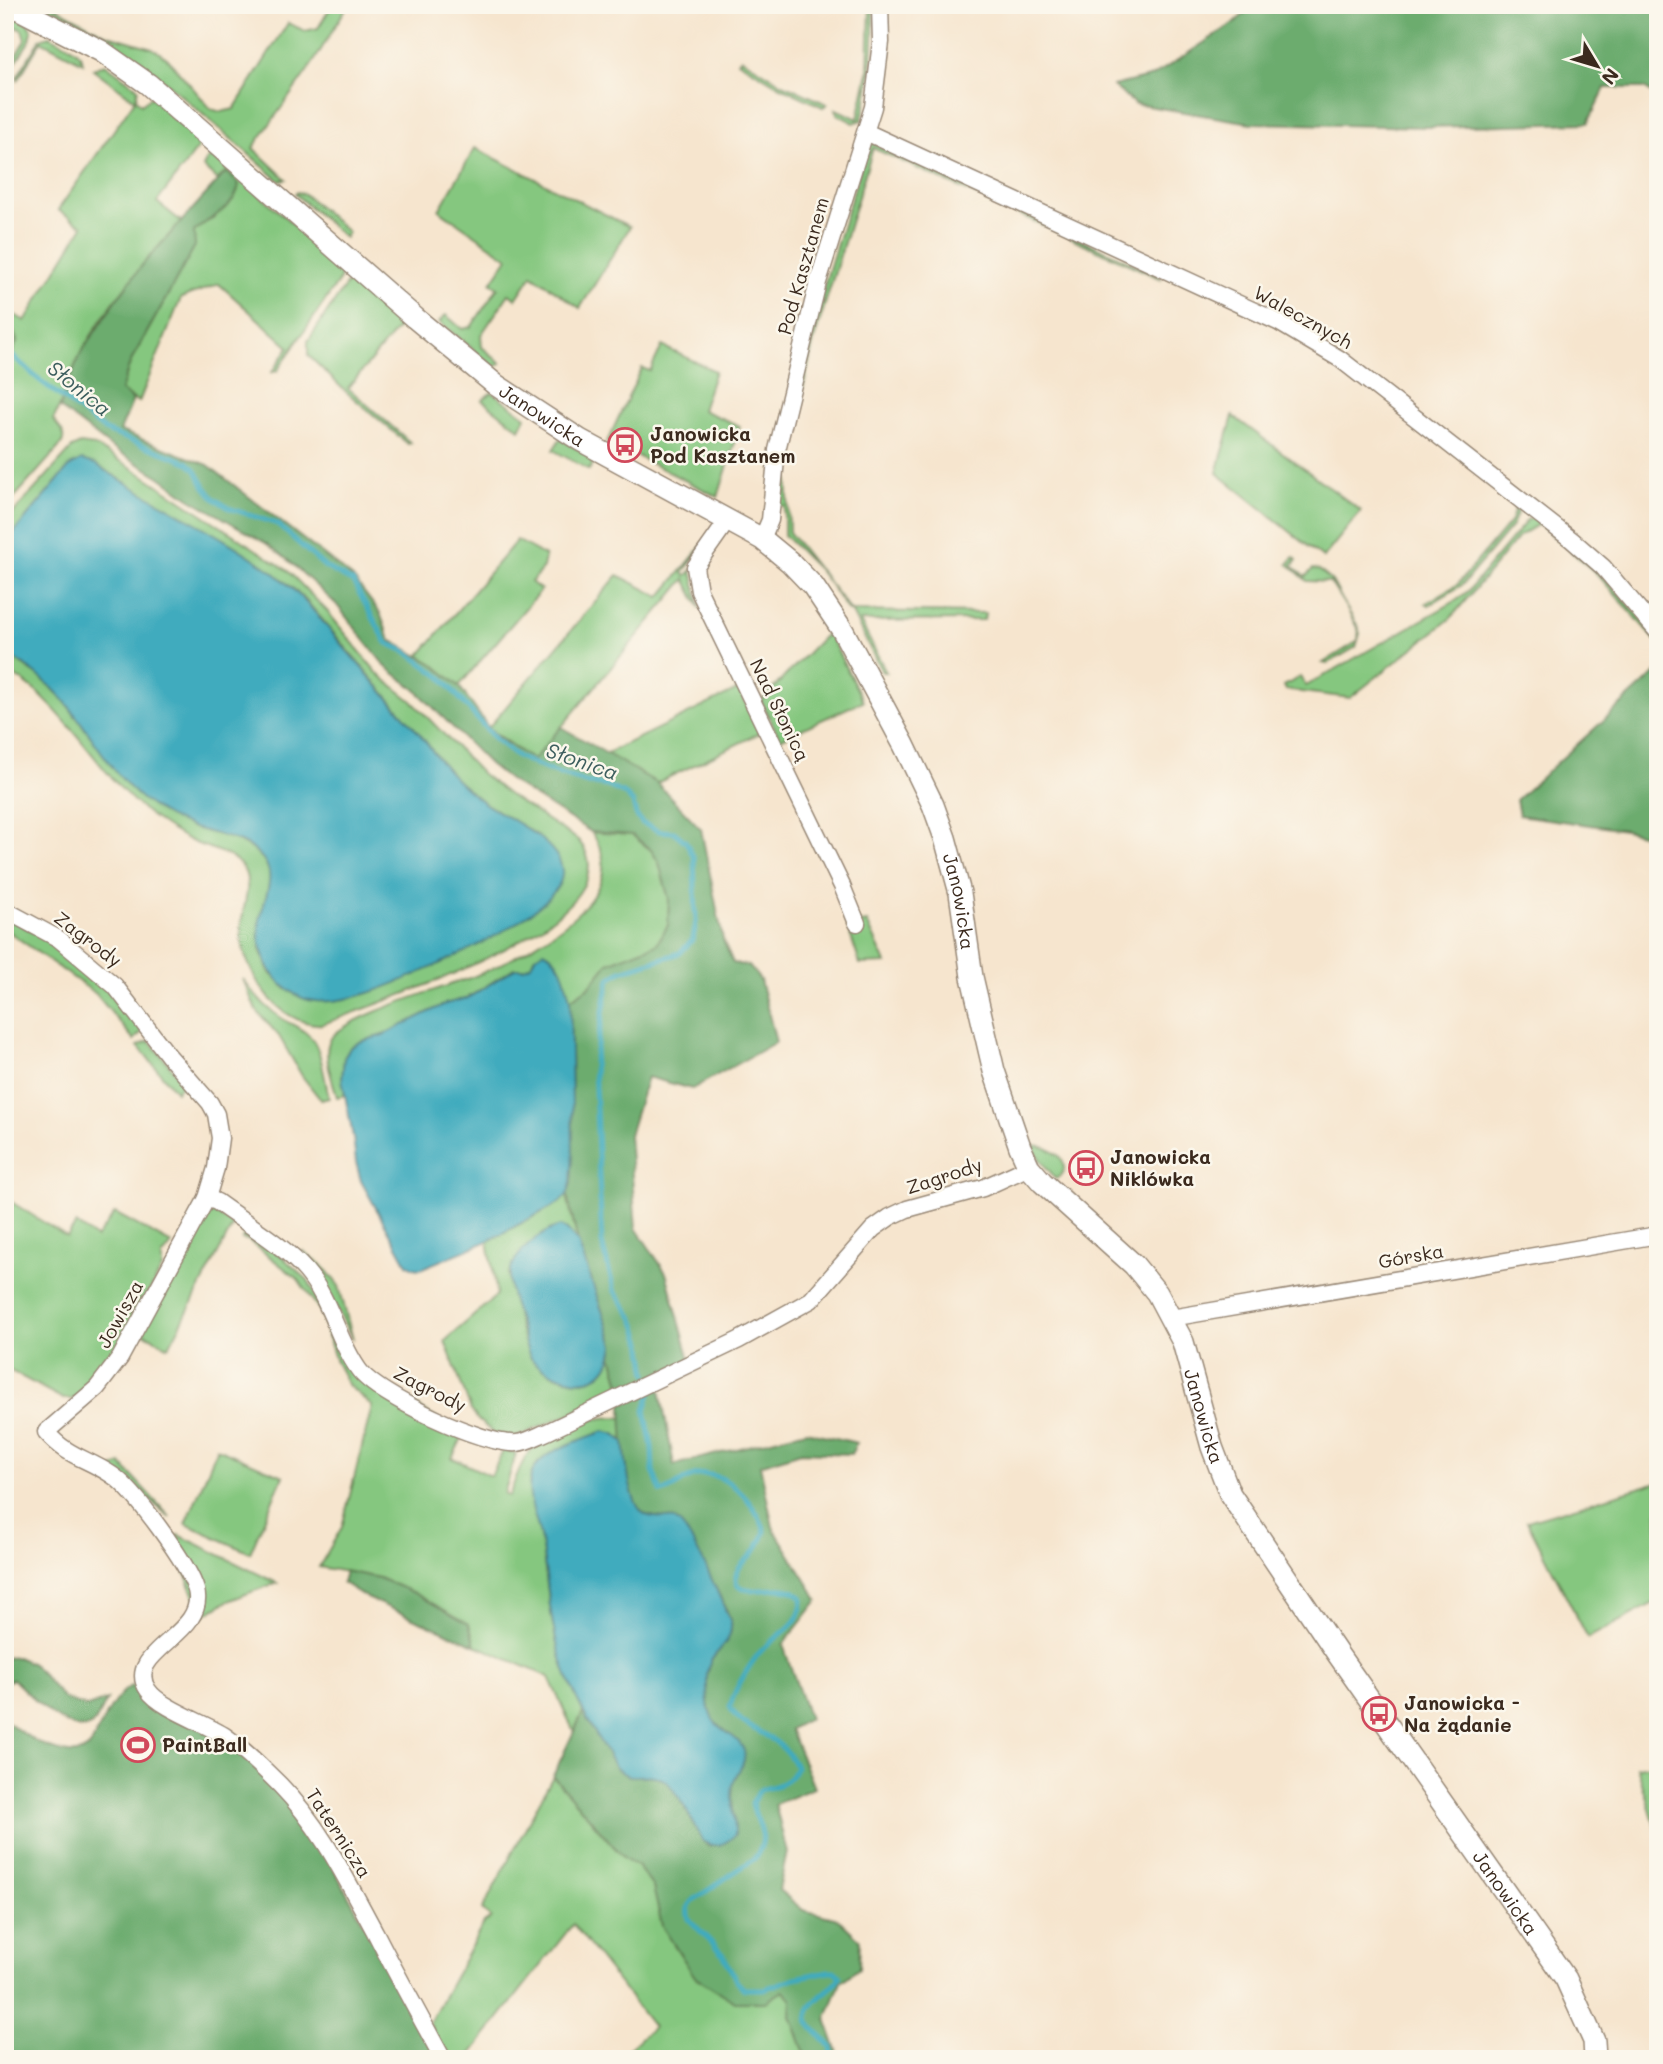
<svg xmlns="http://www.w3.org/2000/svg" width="1663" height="2064" font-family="Mali,sans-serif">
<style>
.green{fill:#85c77f;stroke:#60784e;stroke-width:2}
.forest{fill:#6cac6e;stroke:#546b46;stroke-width:2}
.water{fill:#3fabbe;stroke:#3d6a6e;stroke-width:2}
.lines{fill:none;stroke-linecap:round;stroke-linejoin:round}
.stream{stroke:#3fabbe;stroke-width:5}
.street-casing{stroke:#988876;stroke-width:19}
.secondary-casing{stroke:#988876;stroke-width:24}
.street{stroke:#fff;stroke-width:16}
.secondary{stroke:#fff;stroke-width:21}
.labels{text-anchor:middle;stroke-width:5;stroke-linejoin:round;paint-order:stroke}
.street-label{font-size:19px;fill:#3b2a1e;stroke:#fbf7ec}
.poi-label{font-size:19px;font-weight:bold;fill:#3b2a1e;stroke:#fbf7ec;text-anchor:start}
.water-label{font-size:21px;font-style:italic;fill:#3d5e5e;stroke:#fbf7ec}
</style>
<rect width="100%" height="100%" fill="#fbf7ec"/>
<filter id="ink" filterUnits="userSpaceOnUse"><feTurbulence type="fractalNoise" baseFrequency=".0143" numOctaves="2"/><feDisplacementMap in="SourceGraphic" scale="14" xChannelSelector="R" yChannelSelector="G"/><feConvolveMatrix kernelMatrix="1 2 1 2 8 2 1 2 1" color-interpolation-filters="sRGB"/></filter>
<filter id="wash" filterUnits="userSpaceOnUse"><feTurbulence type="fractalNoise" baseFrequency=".00686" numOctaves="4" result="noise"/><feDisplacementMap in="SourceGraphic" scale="28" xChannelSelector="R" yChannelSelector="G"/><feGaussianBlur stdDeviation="1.57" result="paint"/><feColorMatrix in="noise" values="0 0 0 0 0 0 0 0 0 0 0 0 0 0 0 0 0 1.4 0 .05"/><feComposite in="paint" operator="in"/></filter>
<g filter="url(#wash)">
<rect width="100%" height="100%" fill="#f6e5ce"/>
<g class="green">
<polygon points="40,5 51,5 105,34 152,48 167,58 211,109 221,112 234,109 288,23 305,31 318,28 332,5 348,5 313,63 253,148 286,179 280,181 140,60 103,37"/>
<path d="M870,5H873C875,45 871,82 862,120L854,123L837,114L836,109L858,119L868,72Z"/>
<polygon points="5,12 27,23 32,31 30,40 5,79 5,73 25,40 22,30 5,21"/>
<path d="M49,36C62,43 80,47 83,63L41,41L18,80L17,77L40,39Z"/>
<polygon points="741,58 783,84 827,104 823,107 779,86 738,61"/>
<path d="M105,64L138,88L136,99L141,104L151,97L195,138L198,148L157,202L182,222C144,263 106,306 80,355C69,376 64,400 53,420C60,428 66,433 62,444L5,508V370L17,341L5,309L25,321L83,226L58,210L135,100L93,69Z"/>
<path d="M871,142L1160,276L1161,279L873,148L814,340L787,460L789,532L851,611L985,613L984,620L860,621L886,672H882L851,611H848L822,573L784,535V506L778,505C788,382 832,262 868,145Z"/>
<polygon points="475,148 630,227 580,308 532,275 516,299 509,294 481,335 482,347 501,363 495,367 439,322 446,315 462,329 471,327 498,287 491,283 508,258 439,210"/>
<polygon points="213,157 236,177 240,177 342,268 340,279 277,371 272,372 289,347 219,284 181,298 139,402 121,391 130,363 181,271 194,232 204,223 215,218 226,172 217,180 203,167 208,158"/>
<polygon points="297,192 304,194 348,232 345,238 295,194"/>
<polygon points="357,278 403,317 399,327 348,388 411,443 408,444 343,389 308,355 308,341 347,283"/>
<polygon points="662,346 715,371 702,410 740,426 718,497 627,451 628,447 619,442 616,446 607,442 642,368 650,371"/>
<polygon points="492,392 526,417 520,429 482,400"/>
<polygon points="1233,416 1361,511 1323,558 1217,473"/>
<polygon points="560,439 595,459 589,470 553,450"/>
<path d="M80,444L95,446L129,466L287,570L327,611L378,674L412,701L482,774L509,795L578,840C647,919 368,1006 323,1024C279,1028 241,969 241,930C241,912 252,888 245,872C237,853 207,849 191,841C177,834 163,825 150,815C109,784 84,738 47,702C35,689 20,679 5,669V653L39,676L62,698L128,786L191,827L234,839L254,850L264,860L271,874L260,949L270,973L286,989L537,835L483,802L454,778L420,735L303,597L272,571L95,464L70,466L5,543V522L72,448Z"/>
<polygon points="1516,504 1518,511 1512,526 1462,585 1429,605 1426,603 1458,584 1511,521"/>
<polygon points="1528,519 1535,519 1599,571 1658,637 1658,643 1597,574 1539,524 1518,537 1451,618 1350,698 1286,690 1284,686 1300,677 1306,686 1457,600 1469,590"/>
<polygon points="714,531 683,573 686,576 692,570 700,608 685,579 533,761 488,728 618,575 660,597"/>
<polygon points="517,540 545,556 543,568 531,582 541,590 459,686 432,663 419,656"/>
<polygon points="1294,557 1297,560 1292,566 1305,577 1313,569 1319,570 1332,581 1360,633 1356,647 1327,664 1323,663 1358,641 1359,628 1330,582 1307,581 1288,564"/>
<polygon points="828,632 863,701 780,739 761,701"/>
<polygon points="739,689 760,733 657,783 605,754"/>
<path d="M591,832L632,835L651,850L659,863L669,899L668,925L657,944L608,963L589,987L570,1000L564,977L535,956L531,965L524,969L514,968L467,998L445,1004L383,1035L360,1042L350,1048L344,1058L342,1079L346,1095L337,1097C333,1081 322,1055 330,1040C342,1017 447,987 475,976C511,961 566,930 590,900C608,877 608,855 591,832Z"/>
<polygon points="5,917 52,941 114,994 143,1031 134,1040 96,994 5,929"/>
<polygon points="845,919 864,923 867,922 886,963 860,964"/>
<path d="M243,979C254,996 268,1010 286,1021C295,1026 307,1031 313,1040C322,1053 325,1082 329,1098L321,1100L302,1076L279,1036L256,1010Z"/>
<polygon points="149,1041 198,1099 206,1113 198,1100 182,1084 176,1092 138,1046"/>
<path d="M1032,1145C1050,1145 1078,1163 1056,1179L1041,1161Z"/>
<path d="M567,1195L578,1242L567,1230L508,1274C514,1300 518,1329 529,1354C533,1363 541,1367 549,1372C578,1386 597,1386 612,1355L622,1391L517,1437L496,1435L478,1420L471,1410L445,1341L497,1295L488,1241L559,1203Z"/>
<polygon points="5,1198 67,1237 76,1224 96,1238 115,1213 172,1244 162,1257 162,1268 108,1369 74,1399 63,1399 5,1368"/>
<polygon points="211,1213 216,1214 233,1225 169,1347 140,1331 207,1215"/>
<path d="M244,1234L257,1243L269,1245L308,1280L348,1361L463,1436L452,1458L491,1476L503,1451L516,1453L504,1494L509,1496C514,1483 519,1467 527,1455C544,1433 596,1414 623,1418L624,1442L615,1434L538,1462C522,1488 537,1513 541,1540C547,1581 550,1622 562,1662C568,1679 576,1695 583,1712L574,1732L549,1677L475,1645L469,1624L379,1578L319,1567L342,1527L372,1406L349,1386L336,1362L320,1311L298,1279L248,1240L242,1239Z"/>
<polygon points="303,1251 323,1266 339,1286 353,1340 339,1313 301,1257"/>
<polygon points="217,1448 283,1476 250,1553 186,1524"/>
<polygon points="121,1464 170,1517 111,1469"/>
<polygon points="1658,1482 1658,1601 1588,1638 1527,1521"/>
<path d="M179,1535L277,1583C245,1594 216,1603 190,1626L200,1613L173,1540Z"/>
<polygon points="1658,1764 1658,1834 1637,1767"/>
<polygon points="553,1776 623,1857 638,1867 653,1887 663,1926 783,1991 793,1999 791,2016 807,2059 618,2059 653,2027 573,1924 467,2059 447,2059 429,2023 484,1923 491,1918 482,1910"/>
</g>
<g class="forest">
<polygon points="1254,5 1658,5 1658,97 1644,88 1605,88 1588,123 1427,127 1251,123 1135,104 1113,86 1153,76 1234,23"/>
<path d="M226,172L239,184C236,209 210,216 194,232L195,246L130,363L121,390L133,400L120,431L208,465L353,578L380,613L390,640L432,663L459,686L493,734L533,760L561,727L657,783L701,829L723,940L733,963L749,966L760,980L776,1042L692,1089L647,1077L629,1135L636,1228L666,1273L690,1360L622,1391L612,1355L614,1344L578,1242L567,1195L571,1183L573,1153L570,1000L589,987L608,963L657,944L668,925L669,899L659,863L651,850L632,835L591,832L509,780L489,764L416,690L385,666L336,604L289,561L267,544L189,498L160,477L111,447L60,408L79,356L117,299L143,264Z"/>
<polygon points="5,314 17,341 6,369 5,368"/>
<polygon points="1658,671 1658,838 1625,830 1519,815 1516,800"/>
<path d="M659,1384L674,1465L806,1431L857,1443L851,1454L801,1452L760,1465L773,1527L818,1600L783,1645L809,1719L790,1729L814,1788L775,1804L787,1852L779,1890L803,1910L838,1919L860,1940L859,1968L841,1982L826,2019L840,2059H807L791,2016L792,1999L783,1991L766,2002H735L695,1977L662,1926L653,1887L638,1867L623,1857L553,1776L583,1712L615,1767C633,1785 644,1769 662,1779C677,1787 693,1824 702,1840L709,1846L735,1835L732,1798L733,1782L744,1761C743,1755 741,1746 737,1741C731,1733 720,1729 713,1720C707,1710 706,1685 707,1673C709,1652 735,1644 731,1621C728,1611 686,1528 678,1522C667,1513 649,1522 639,1509C624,1491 623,1429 622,1404Z"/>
<polygon points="345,1571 379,1578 414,1593 469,1624 475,1645 367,1598 342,1582"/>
<path d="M17,1657L33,1664L64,1699L87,1707L107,1700C103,1707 99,1718 93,1724C72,1742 28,1693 13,1679L5,1683V1658Z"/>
<path d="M131,1686H139L245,1757L309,1824L439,2059H5V1720C21,1733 68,1766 88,1748C92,1745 94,1738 96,1734C105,1718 115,1695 131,1686Z"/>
</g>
<g class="water">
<path d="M82,460L95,464C153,501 217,531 273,572C300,593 321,619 342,645C367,674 393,703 418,732C430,746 440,763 454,777C463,787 476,797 487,805C509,819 565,844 562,875C560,905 476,947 450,959C415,975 337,1015 300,997C284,989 273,978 266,962C261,950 258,940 259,927C260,904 279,879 263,859C246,837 216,836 192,827C179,822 164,815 153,807C113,781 93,733 61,697C45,679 26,665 5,653V543L70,466Z"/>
<path d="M544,951C562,959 566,982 570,1000L573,1153L571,1183L567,1195L559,1203L488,1241L420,1269L413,1268L407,1264L361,1181L356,1162L353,1137L342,1079L344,1058L350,1048L360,1042L383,1035L445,1004L468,998L515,968H524L531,965L535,956Z"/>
<path d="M560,1226L567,1230L578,1242L614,1345C609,1382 582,1388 552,1373C546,1370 539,1367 534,1362C526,1353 524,1338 521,1327C509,1290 498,1268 533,1241C542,1234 549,1229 560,1226Z"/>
<path d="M604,1431L615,1434L624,1442C626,1459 629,1511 649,1516C660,1519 671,1515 680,1524C698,1543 719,1597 731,1622C733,1648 709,1651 707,1673C707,1686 706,1711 714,1721C722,1732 740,1737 744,1751C747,1763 737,1771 734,1781C728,1798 736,1818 735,1835C725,1845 714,1850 702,1840C693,1824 677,1787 662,1779C644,1769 633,1785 615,1767C595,1733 574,1699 562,1662C549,1621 548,1578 540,1536C536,1517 524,1491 532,1473C540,1450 583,1440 604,1431Z"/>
</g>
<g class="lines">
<g class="stream">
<polyline points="5,349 38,379 106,431 187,462 195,469 205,487 215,499 229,508 277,524 325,567 353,582 387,643 407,652 442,678 495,739 518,757 548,770 588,783 607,786 625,794 633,803 636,815 642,823 659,831 674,832 686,842 694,858 696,922 693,939 680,953 621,971 609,979 594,1063 602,1243 614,1290 634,1319 642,1342 647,1374"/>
<path d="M650,1394L645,1410L652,1447L653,1471L661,1492C673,1490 680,1481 691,1477C724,1464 756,1504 765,1531C762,1539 760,1545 754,1552C745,1563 730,1570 738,1586C762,1598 781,1579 802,1597C803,1623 783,1631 765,1647C752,1659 734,1690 730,1707C744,1734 779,1730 796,1767C790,1784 777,1786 760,1790L752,1803C757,1827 772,1835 754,1859L695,1899C688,1906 686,1909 689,1919L724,1956L737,1982L744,1989H764L795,1978L829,1971H834L840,1976C836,1990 801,2002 809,2022C813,2031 826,2039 832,2048L830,2059"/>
</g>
</g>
</g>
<g filter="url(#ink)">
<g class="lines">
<g class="street-casing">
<g id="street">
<polyline points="866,132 1278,322 1340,359 1572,540 1603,567 1658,632"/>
<polyline points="728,520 695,567 699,591 842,886 857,923"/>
<polyline points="762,539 770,520 777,450 818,282 873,107 881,42 880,5"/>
<path d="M5,910L59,939L115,986L168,1055L210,1103L216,1114L220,1138L216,1168L207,1198L120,1358L97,1388L46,1432C69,1458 85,1457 112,1475C134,1489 189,1565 196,1590C208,1635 122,1652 148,1690C160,1708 205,1723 225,1736C245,1750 263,1768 280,1785C322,1828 347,1881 375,1932C397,1975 420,2017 443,2059"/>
<path d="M207,1198L217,1202C244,1222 285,1246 306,1271C331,1300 337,1340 359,1370C378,1396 484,1446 517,1443C527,1442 537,1436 547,1432L739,1340L811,1300L873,1229L890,1217L907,1209L983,1188L1029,1167"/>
<polyline points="1171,1318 1658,1235"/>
</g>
</g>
<g class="secondary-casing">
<g id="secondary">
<path id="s1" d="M11,5L101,51L148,84L415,318L496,385L580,440L762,539L790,562L813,586L843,631L904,745L933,805L945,838L960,893L972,977L994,1071L1020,1147L1029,1167L1042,1182L1134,1265L1157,1293L1183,1342L1212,1447L1230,1494L1337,1653L1566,1979L1594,2041L1595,2059"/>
</g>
</g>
<use href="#street" class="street"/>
<use href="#secondary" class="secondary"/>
</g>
</g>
<defs>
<g id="bus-ring" transform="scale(1.75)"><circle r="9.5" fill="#fbf7ec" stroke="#d1495b" stroke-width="1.5"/><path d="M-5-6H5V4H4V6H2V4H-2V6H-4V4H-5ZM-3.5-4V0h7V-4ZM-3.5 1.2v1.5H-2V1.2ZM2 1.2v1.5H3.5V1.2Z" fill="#d1495b"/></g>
<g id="stadium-ring" transform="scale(1.75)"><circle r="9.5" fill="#fbf7ec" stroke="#d1495b" stroke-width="1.5"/><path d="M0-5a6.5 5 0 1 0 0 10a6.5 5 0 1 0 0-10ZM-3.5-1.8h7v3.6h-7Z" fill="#d1495b"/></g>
</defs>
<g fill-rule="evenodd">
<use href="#bus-ring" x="625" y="445"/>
<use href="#bus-ring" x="1086" y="1168"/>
<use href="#bus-ring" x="1379" y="1714"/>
<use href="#stadium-ring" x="138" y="1745"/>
</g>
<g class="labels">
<g class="street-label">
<text transform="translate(803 266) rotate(-74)" y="7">Pod Kasztanem</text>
<text transform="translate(1303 317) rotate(29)" y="7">Walecznych</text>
<text dy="7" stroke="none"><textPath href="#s1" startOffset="674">Janowicka</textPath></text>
<text transform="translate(780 710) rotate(64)" y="7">Nad Słonicą</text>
<text dy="7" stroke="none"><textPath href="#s1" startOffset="1346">Janowicka</textPath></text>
<text transform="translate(88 939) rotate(37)" y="7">Zagrody</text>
<text transform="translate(944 1176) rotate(-18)" y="7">Zagrody</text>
<text transform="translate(1411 1256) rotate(-10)" y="7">Górska</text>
<text transform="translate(120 1314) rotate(-61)" y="7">Jowisza</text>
<text transform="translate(430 1389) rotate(27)" y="7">Zagrody</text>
<text dy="7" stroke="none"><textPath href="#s1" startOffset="1934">Janowicka</textPath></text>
<text transform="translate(339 1833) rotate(57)" y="7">Taternicza</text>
<text dy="7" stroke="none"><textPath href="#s1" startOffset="2501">Janowicka</textPath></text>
</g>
<g class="poi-label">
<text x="650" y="441">Janowicka<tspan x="650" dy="22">Pod Kasztanem</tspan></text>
<text x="1110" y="1164">Janowicka<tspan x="1110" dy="22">Niklówka</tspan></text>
<text x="1404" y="1710">Janowicka -<tspan x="1404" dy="22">Na żądanie</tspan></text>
<text x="162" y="1752">PaintBall</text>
</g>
<g class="water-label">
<text transform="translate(79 389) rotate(39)" y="7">Słonica</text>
<text transform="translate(582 762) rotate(19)" y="7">Słonica</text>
</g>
</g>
<rect width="1663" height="2064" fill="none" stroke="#fbf7ec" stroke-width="28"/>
<g transform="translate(1597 66) rotate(128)" stroke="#fbf7ec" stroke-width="5" paint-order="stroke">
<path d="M0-5L12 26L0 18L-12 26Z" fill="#3b2a1e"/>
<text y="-10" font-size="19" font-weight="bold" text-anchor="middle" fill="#3b2a1e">N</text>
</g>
</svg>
